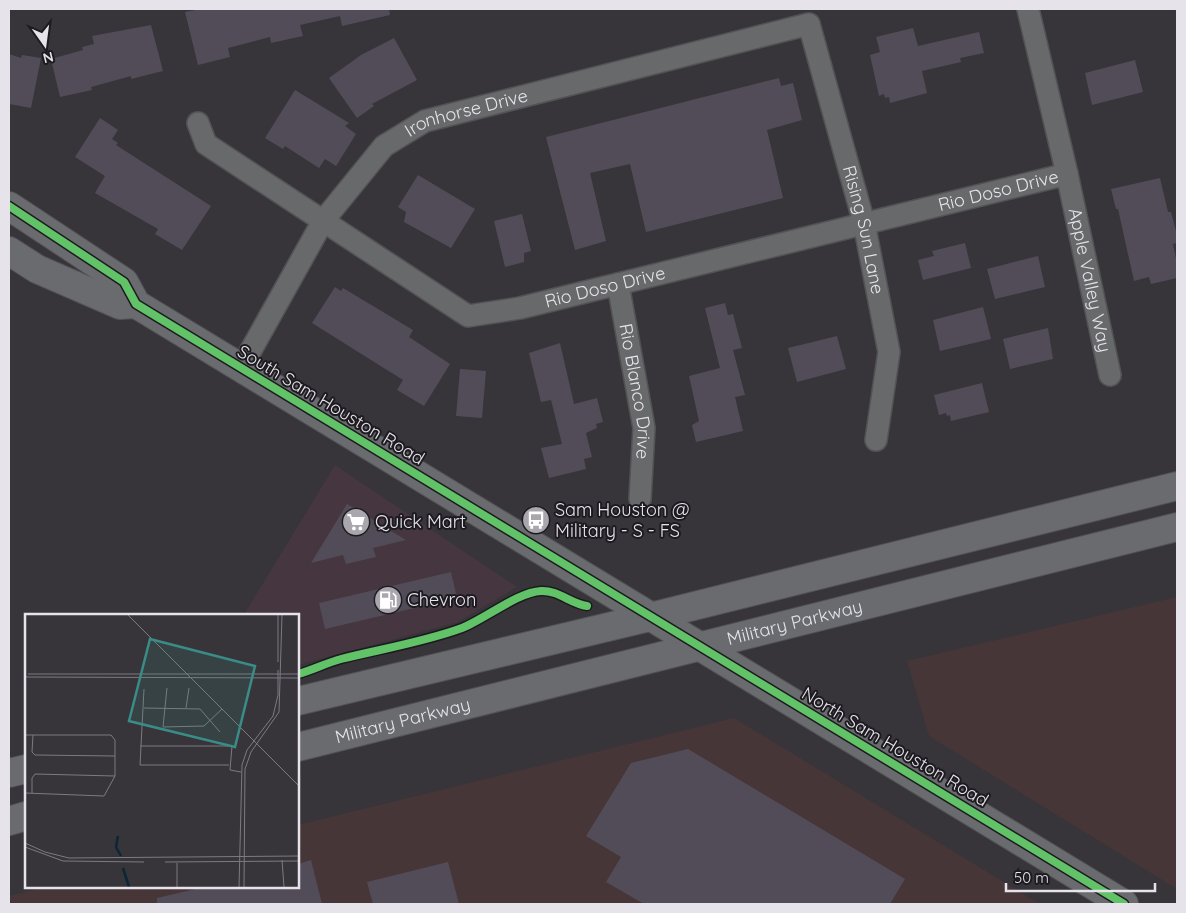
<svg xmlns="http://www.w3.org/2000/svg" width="1186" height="913" font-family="Quicksand,sans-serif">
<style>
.commercial{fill:#45363f}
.industrial{fill:#473638}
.building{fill:#524c58}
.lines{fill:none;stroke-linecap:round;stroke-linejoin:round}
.street-casing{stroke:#535255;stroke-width:24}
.secondary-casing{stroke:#535255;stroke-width:30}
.street{stroke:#67696b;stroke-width:21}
.secondary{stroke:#696b6e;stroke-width:28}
.cycleway-casing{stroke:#1d1b20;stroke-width:11}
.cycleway{stroke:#61c268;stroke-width:8}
.labels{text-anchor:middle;stroke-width:4;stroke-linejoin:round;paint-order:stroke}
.street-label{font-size:18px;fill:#e6e3eb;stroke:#1d1b20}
.poi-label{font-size:18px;fill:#e6e3eb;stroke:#1d1b20;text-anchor:start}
.inset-river{fill:none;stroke:#0b2636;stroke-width:2.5}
.inset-road{fill:none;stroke:#7d7b81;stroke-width:1}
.view{fill:#3a8c87;fill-opacity:0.15;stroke:#3a8c87;stroke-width:2.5}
.inset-edge{fill:none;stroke:#e6e3eb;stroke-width:2.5}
</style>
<rect width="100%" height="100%" fill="#37353a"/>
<polygon class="commercial" points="335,465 517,587 458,622 298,665 298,616 243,616"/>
<g class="industrial">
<polygon points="1177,597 1177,889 929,736 907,661"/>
<polygon points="734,718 1040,904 9,904 9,896 47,887 298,887 298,825"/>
</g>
<g class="building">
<polygon points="201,9 389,9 390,15 342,26 340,16 300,25 303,36 271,43 270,37 228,48 230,57 198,65 185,12"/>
<polygon points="151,25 163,71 131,79 131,76 91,87 92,90 60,97 51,59 83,50 82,47 94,44 92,36"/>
<polygon points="913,28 918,46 979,32 984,53 960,58 961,62 922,71 927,93 890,103 889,97 885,98 884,94 879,96 870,55 880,52 876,37"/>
<polygon points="394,38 417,80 372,104 374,106 357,118 329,78 361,55"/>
<polygon points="9,54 21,58 22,55 41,58 31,108 9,104"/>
<polygon points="1135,60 1143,92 1092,105 1085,73"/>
<polygon points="779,78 781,86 793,83 802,120 767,130 783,198 646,232 630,164 590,173 606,241 575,250 546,137"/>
<polygon points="295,90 349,123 345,126 356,134 336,166 325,159 319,168 285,146 283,149 265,138"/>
<polygon points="100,118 118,130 112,139 118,143 116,145 211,206 182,250 155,234 158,229 95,193 105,176 75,157"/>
<polygon points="418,175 475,209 451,248 404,222 406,212 398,207"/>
<polygon points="1160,178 1168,212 1171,212 1177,235 1177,243 1173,244 1177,263 1177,278 1151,284 1149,277 1134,281 1118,209 1116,209 1111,189"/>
<polygon points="522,214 531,251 524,253 524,262 505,267 494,221"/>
<polygon points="965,243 971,268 923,280 918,260 934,256 932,251"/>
<polygon points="1038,256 1045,287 995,299 987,269"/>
<polygon points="335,287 341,291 343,288 413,330 409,337 450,364 424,406 397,390 403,380 312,323"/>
<polygon points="725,303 728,315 733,314 742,348 733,350 745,395 735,397 743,431 696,442 692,425 699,421 689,376 720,368 705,308"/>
<polygon points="983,307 991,339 940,351 933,320"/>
<polygon points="1048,328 1053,359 1010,369 1003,339"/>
<polygon points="837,336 846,369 797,382 788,348"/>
<polygon points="560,343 574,404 597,398 603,422 596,424 597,428 586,433 592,457 584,459 586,469 549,478 541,448 562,444 551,400 541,402 529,353"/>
<polygon points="460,369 486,371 482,418 456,416"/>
<polygon points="982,383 989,412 951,421 950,415 947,416 946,413 939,415 934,395"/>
<polygon points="347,504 406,540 373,548 376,557 346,564 343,555 311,563"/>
<polygon points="451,572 457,598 325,629 319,603"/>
<polygon points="688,749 905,879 890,904 644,904 606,882 621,857 586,836 631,763"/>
<polygon points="311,860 322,904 157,904 157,898 204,887 298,887 298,864"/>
<polygon points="448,862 459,904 373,904 367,882"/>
</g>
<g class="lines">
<g class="street-casing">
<g id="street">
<path id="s1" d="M1028,9L1067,174L1110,375"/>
<path id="s2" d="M198,123L206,144L468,316L520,308L1067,174"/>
<path id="s3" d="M618,284L644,428L640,499"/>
<path id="s4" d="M241,368L323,221L384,146L425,121L809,24L864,223L889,352L876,440"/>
</g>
</g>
<g class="secondary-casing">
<g id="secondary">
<polyline points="9,206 124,282 136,304 1124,904"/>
<polyline points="9,251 37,269 120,305 136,304"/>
<polyline points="298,701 650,617 1177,486"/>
<path id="s5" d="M298,747L1177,527"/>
<polyline points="9,773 26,769"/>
<polyline points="9,821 26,816"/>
</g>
</g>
<use href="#street" class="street"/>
<use href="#secondary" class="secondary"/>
<g class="cycleway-casing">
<g id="cycleway">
<polyline points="9,206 124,282 136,304 1124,904"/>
<path d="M298,674C313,670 326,663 341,659C381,649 424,642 462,628C485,619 518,592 541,591C558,590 571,604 587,606"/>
</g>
</g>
<use href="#cycleway" class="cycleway"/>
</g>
<defs>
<g id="bus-disc" transform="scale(1.4375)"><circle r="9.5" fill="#a9a6ad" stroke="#1d1b20"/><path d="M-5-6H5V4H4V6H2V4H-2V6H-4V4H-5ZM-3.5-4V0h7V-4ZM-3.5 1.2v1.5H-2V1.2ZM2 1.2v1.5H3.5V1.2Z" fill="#fff"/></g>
<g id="supermarket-disc" transform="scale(1.4375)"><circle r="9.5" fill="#a9a6ad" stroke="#1d1b20"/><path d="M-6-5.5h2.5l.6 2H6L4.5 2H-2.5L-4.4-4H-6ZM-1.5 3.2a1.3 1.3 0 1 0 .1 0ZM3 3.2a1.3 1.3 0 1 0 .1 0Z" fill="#fff"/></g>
<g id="fuel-disc" transform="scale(1.4375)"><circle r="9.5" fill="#a9a6ad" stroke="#1d1b20"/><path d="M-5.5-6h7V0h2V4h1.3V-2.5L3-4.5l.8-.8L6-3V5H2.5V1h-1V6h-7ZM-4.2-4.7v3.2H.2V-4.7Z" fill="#fff"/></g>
</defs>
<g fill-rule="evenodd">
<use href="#bus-disc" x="536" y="520"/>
<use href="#supermarket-disc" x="356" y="522"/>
<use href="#fuel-disc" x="388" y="600"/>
</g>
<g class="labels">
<g class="street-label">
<text dy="6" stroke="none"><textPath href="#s4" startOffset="355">Ironhorse Drive</textPath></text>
<text dy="6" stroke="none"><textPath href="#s2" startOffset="881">Rio Doso Drive</textPath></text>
<text dy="6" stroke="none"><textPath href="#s4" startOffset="922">Rising Sun Lane</textPath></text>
<text dy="6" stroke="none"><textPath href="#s1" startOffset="278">Apple Valley Way</textPath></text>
<text dy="6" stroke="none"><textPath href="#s2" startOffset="476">Rio Doso Drive</textPath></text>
<text dy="6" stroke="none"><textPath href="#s3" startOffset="109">Rio Blanco Drive</textPath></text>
<text transform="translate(331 405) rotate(31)" y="6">South Sam Houston Road</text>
<text dy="6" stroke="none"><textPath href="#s5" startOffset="512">Military Parkway</textPath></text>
<text dy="6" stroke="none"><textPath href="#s5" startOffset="108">Military Parkway</textPath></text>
<text transform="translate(895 747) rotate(31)" y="6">North Sam Houston Road</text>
</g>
<g class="poi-label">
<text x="555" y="516">Sam Houston @<tspan x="555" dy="21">Military - S - FS</tspan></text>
<text x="375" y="528">Quick Mart</text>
<text x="407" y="606">Chevron</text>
</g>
</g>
<g transform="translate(25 614)">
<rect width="274" height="274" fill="#37353a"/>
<path class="inset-river" d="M93,222L91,233L96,242M98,254L104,273"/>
<path class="inset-road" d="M103,1L254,152M253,1V48M3,60H274M0,63L274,64M142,74L138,113L179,112L197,95M119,75L115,151H204M119,94L175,95L195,118M161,94L164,74M205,103L274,172M0,121H86L90,126V162L79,182L0,179M8,121L7,138L10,141L90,142M115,132H207L205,156L216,158M7,179V164L10,160L90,162M0,229L20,238L44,244L274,242M0,233L38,247L119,248M257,246L259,273M140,248L274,247M152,273V249M214,273L217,151L222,136L248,102L253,81V56M219,273L220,155L226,138L254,98L257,1"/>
<path class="view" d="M125,25L230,52L210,133L104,107Z"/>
<rect width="274" height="274" class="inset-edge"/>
</g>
<rect width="1186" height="913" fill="none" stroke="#e6e3eb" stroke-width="20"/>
<g transform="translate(45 45) rotate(166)" stroke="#1d1b20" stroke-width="4" paint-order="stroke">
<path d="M0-4L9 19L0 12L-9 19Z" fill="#e6e3eb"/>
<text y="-8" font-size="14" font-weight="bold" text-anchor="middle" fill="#e6e3eb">N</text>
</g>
<path d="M1006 883v8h149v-8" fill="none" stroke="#e6e3eb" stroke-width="2.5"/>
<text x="1014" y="883" font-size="15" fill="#e6e3eb" stroke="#1d1b20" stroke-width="4" paint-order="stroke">50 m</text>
</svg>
